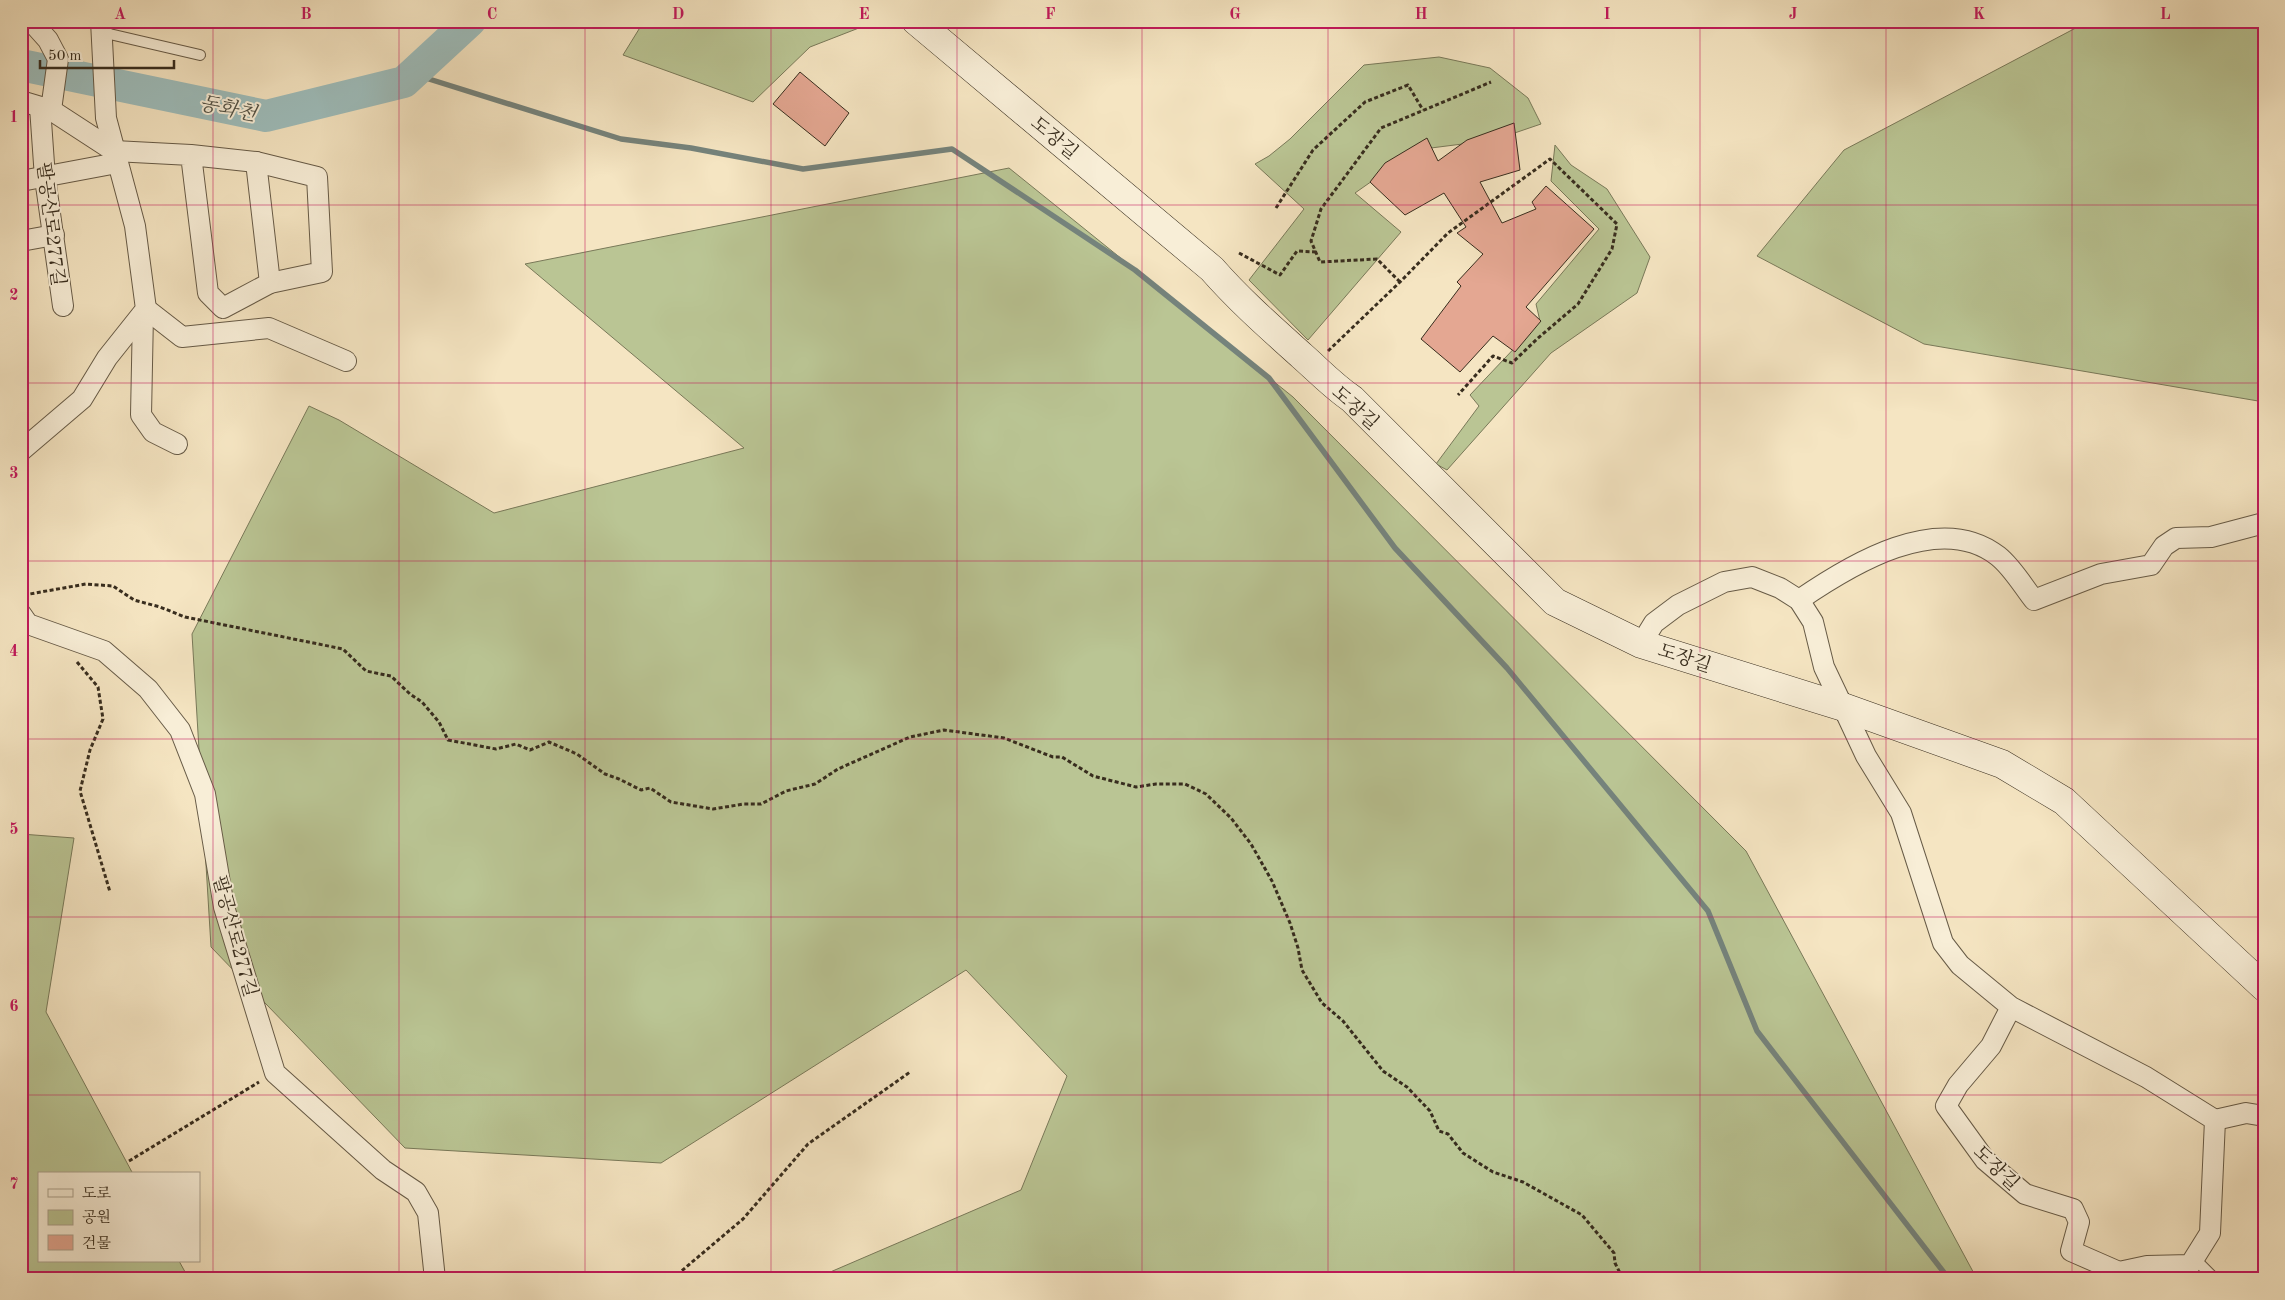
<svg xmlns="http://www.w3.org/2000/svg" width="2285" height="1300" font-family="'Old Standard TT','Noto Serif KR',serif">
<style>
.green{fill:#bac594;stroke:#797959}
.lines{fill:none;stroke-linecap:round;stroke-linejoin:round}
.stream{stroke:#75837c;stroke-width:5.5}
.river{stroke:#9ebdbb;stroke-width:32}
.building{fill:#e4a792;stroke:#382d1e}
.lane-casing{stroke:#675b47;stroke-width:12}
.street-casing{stroke:#675b47;stroke-width:22}
.secondary-casing{stroke:#382d1e;stroke-width:29}
.path{stroke:#382d1e;stroke-width:3;stroke-dasharray:4 2.5;stroke-linecap:butt}
.lane{stroke:#f8eed7;stroke-width:10}
.street{stroke:#f8eed7;stroke-width:20}
.secondary{stroke:#f8eed7;stroke-width:28}
.grid{fill:none;stroke:#c2185b;stroke-width:1;stroke-opacity:0.55}
.labels{text-anchor:middle;stroke-width:4;stroke-linejoin:round;paint-order:stroke}
.street-label{font-size:19px;fill:#382d1e;stroke:#f8eed7}
.water-label{font-size:20px;font-style:italic;fill:#525145;stroke:#f8eed7}
.neatline{fill:none;stroke:#c2185b;stroke-width:2}
.grid-label{font-size:16px;text-anchor:middle;font-weight:bold;fill:#c2185b}
</style>
<rect width="100%" height="100%" fill="#f5e5c2"/>
<filter id="stains"><feTurbulence type="fractalNoise" baseFrequency=".004" numOctaves="4"/><feColorMatrix values="0 0 0 0 .2 0 0 0 0 .09 0 0 0 0 .02 0 0 0 .5 -.17"/></filter>
<radialGradient id="worn" r=".72"><stop offset=".6" stop-color="#630" stop-opacity="0"/><stop offset="1" stop-color="#630" stop-opacity=".3"/></radialGradient>
<g class="green">
<polygon points="644,21 859,21 864,26 810,47 753,102 623,55"/>
<polygon points="2089,21 2264,21 2264,402 1924,344 1757,256 1844,150"/>
<polygon points="1439,57 1490,68 1528,98 1541,124 1494,140 1423,149 1392,167 1355,193 1401,232 1308,340 1249,280 1304,209 1255,164 1269,156 1290,139 1364,65"/>
<polygon points="1555,145 1571,165 1607,189 1650,257 1637,293 1551,353 1447,470 1436,464 1479,406 1470,395 1540,321 1536,304 1599,229 1551,181"/>
<polygon points="1009,168 1293,397 1746,851 1977,1279 814,1279 1021,1190 1067,1076 966,970 661,1163 405,1148 211,947 192,634 309,406 339,420 494,513 744,448 525,264"/>
<polygon points="21,834 74,838 46,1012 133,1174 39,1174 39,1261 179,1261 189,1279 21,1279"/>
</g>
<g class="lines">
<polyline class="stream" points="413,74 621,139 691,148 803,169 952,149 1135,270 1269,378 1395,548 1507,668 1708,911 1757,1031 1949,1279"/>
<polyline class="river" points="21,65 266,116 404,82 470,21"/>
</g>
<g class="building">
<polygon points="800,72 849,113 825,146 773,104"/>
<polygon points="1514,123 1520,170 1480,182 1502,223 1536,209 1532,202 1546,186 1594,229 1526,307 1541,321 1515,352 1493,336 1460,372 1421,339 1461,286 1457,282 1483,254 1457,233 1466,227 1444,193 1405,215 1370,182 1385,163 1427,138 1438,161 1467,140"/>
</g>
<g class="lines">
<g class="lane-casing">
<g id="lane">
<polyline points="101,32 200,55"/>
<polyline points="2194,1258 2215,1279"/>
</g>
</g>
<g class="street-casing">
<g id="street">
<polyline points="31,21 48,40 58,59 51,110"/>
<polyline points="21,101 51,110 114,151 191,155 256,162 317,177 322,272 270,283 223,308 208,293 191,155"/>
<polyline points="40,107 45,178 63,306"/>
<polyline points="256,162 270,283"/>
<polyline points="21,181 117,163"/>
<polyline points="21,241 54,235"/>
<polyline points="146,309 182,337 269,328 346,361"/>
<polyline points="143,314 141,415 153,432 177,444"/>
<polyline points="21,451 82,399 107,358 146,309 135,226 106,118 101,21"/>
<path d="M1799,600C1850,565 1939,510 1998,556C2012,567 2023,586 2034,600L2101,574L2151,565L2164,546L2176,538L2211,537L2264,523"/>
<polyline points="21,614 28,624 104,651 148,689 180,730 205,794 224,907 275,1073 383,1170 416,1192 428,1213 435,1279"/>
<polyline points="1641,644 1654,623 1678,605 1724,582 1752,577 1780,588 1799,600 1813,622 1824,667 1843,707 1866,756 1901,813 1943,943 1960,965 2011,1007 2146,1077 2215,1120 2210,1233 2190,1265 2147,1266 2119,1272 2071,1251 2079,1222 2073,1209 2025,1194 1985,1160 1946,1106 1958,1085 1991,1046 2011,1007"/>
<polyline points="2215,1120 2246,1113 2264,1116"/>
</g>
</g>
<g class="secondary-casing">
<path id="secondary" d="M916,21L1212,269C1240,301 1271,328 1302,356C1319,371 1333,386 1352,399L1555,602L1641,644L1843,707L2002,764L2064,801L2264,987"/>
</g>
<g class="path">
<polyline points="1276,208 1313,150 1365,102 1408,85 1423,110"/>
<polyline points="1239,253 1280,275 1297,251 1316,252"/>
<polyline points="1400,282 1377,259 1320,262 1311,241 1321,209 1381,128 1491,82"/>
<polyline points="1328,351 1400,282 1448,233 1550,159 1617,224 1612,249 1578,304 1537,339 1512,363 1493,356 1458,395"/>
<polyline points="24,595 86,584 113,586 134,600 160,607 185,617 343,649 366,671 391,676 410,694 422,702 439,722 448,740 496,749 516,744 530,750 549,742 577,754 605,774 619,779 641,790 650,788 671,802 713,809 744,804 761,804 786,791 815,784 838,769 910,737 944,730 1004,738 1053,757 1062,757 1093,776 1136,787 1156,784 1185,784 1206,794 1231,818 1251,844 1272,881 1290,923 1298,948 1302,970 1322,1003 1343,1021 1383,1071 1407,1087 1430,1111 1439,1131 1448,1134 1463,1153 1493,1172 1523,1182 1582,1215 1614,1253 1615,1263 1623,1279"/>
<polyline points="77,662 98,687 103,719 90,750 80,791 110,892"/>
<polyline points="129,1161 259,1082"/>
<polyline points="672,1279 743,1219 808,1144 910,1072"/>
</g>
<use href="#lane" class="lane"/>
<use href="#street" class="street"/>
<use href="#secondary" class="secondary"/>
</g>
<path class="grid" d="M213,21V1279M399,21V1279M585,21V1279M771,21V1279M957,21V1279M1142,21V1279M1328,21V1279M1514,21V1279M1700,21V1279M1886,21V1279M2072,21V1279M21,205H2264M21,383H2264M21,561H2264M21,739H2264M21,917H2264M21,1095H2264"/>
<g class="labels">
<g class="street-label">
<text transform="translate(1055 137) rotate(40)" y="7">도장길</text>
<text transform="translate(52 224) rotate(83)" y="7">팔공산로277길</text>
<text transform="translate(1356 407) rotate(42)" y="7">도장길</text>
<text transform="translate(1685 657) rotate(18)" y="7">도장길</text>
<text transform="translate(236 936) rotate(75)" y="7">팔공산로277길</text>
<text transform="translate(1997 1167) rotate(44)" y="7">도장길</text>
</g>
<g class="water-label">
<text transform="translate(228 108) rotate(12)" y="7">동화천</text>
</g>
</g>
<rect width="2285" height="1300" fill="none" stroke="#f5e5c2" stroke-width="55"/>
<rect x="38" y="1172" width="162" height="90" fill="#f8eed7" stroke="#aba18d"/>
<rect x="48" y="1189" width="25" height="8" fill="#f8eed7" stroke="#aba18d"/>
<text x="82" y="1198" font-size="15" fill="#382d1e">도로</text>
<rect x="48" y="1210" width="25" height="15" fill="#bac594" stroke="#aba18d"/>
<text x="82" y="1222" font-size="15" fill="#382d1e">공원</text>
<rect x="48" y="1235" width="25" height="15" fill="#e4a792" stroke="#aba18d"/>
<text x="82" y="1248" font-size="15" fill="#382d1e">건물</text>
<path d="M40 60v8h134v-8" fill="none" stroke="#382d1e" stroke-width="2.5"/>
<text x="48" y="60" font-size="15" fill="#382d1e" stroke="#f8eed7" stroke-width="4" paint-order="stroke">50 m</text>
<rect x="28" y="28" width="2230" height="1244" class="neatline"/>
<g class="grid-label">
<text x="120" y="19">A</text>
<text x="306" y="19">B</text>
<text x="492" y="19">C</text>
<text x="678" y="19">D</text>
<text x="864" y="19">E</text>
<text x="1050" y="19">F</text>
<text x="1235" y="19">G</text>
<text x="1421" y="19">H</text>
<text x="1607" y="19">I</text>
<text x="1793" y="19">J</text>
<text x="1979" y="19">K</text>
<text x="2165" y="19">L</text>
<text x="14" y="122">1</text>
<text x="14" y="300">2</text>
<text x="14" y="478">3</text>
<text x="14" y="656">4</text>
<text x="14" y="834">5</text>
<text x="14" y="1011">6</text>
<text x="14" y="1189">7</text>
</g>
<rect width="100%" height="100%" filter="url(#stains)"/>
<rect width="100%" height="100%" fill="url(#worn)"/>
</svg>
